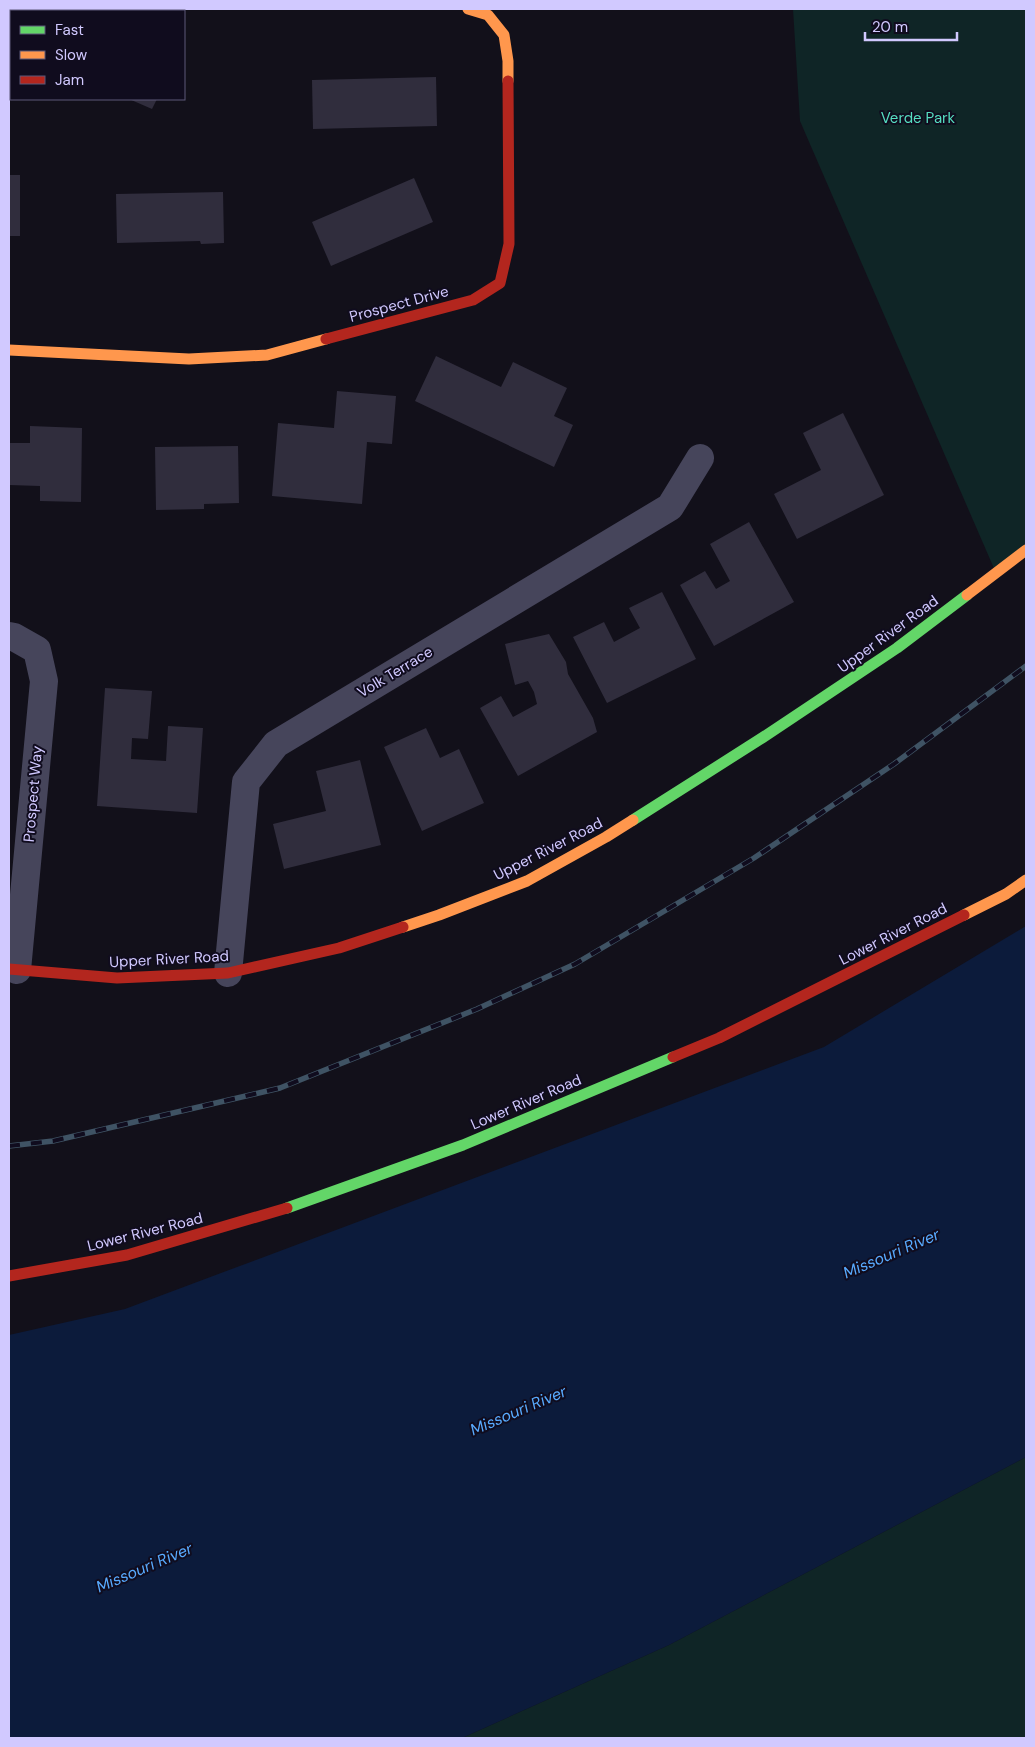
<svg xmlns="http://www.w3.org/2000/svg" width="1035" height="1747" font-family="'DM Sans',sans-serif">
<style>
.green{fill:#0f2526}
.water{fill:#0c1b3b}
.building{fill:#302d3d}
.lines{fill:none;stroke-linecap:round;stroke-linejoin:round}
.street{stroke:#46455b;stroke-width:28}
.fast{stroke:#63d668;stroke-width:11}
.slow{stroke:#ff974d;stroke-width:11}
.jam{stroke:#b3261e;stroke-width:11}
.rail-casing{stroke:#3f5364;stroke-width:5.5}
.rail{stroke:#100c1e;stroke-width:4;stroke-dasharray:11;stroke-linecap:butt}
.labels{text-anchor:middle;stroke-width:4;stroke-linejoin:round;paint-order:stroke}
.park-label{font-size:15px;fill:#56dec1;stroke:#100c1e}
.street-label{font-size:15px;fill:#d1c9ff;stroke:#100c1e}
.water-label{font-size:16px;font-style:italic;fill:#58aafe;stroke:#100c1e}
</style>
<rect width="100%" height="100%" fill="#12101a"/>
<g class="green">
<polygon points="793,9 1026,9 1026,550 996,573 800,121"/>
<polygon points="1026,1457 1026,1738 462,1738 669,1645"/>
</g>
<polygon class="water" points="1026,926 1026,1457 669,1645 462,1738 9,1738 9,1335 125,1309 824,1047"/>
<g class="building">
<polygon points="57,9 81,9 87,11 56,11"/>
<polygon points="436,77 437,126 313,129 312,80"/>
<polygon points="129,99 157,99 152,109"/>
<rect x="9" y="175" width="11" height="61"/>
<polygon points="414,178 433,222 331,266 312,222"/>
<polygon points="223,192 224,243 201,244 200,241 117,243 116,194"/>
<polygon points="436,356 501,387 513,362 567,388 554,416 573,425 554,467 415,401"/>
<polygon points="337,391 396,396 392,444 367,442 362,504 272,496 278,423 334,428"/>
<polygon points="843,413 884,495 797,539 774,494 821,470 803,433"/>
<polygon points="30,426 82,428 81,502 40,501 40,486 9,485 9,443 30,443"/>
<polygon points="238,446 239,503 204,504 204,509 156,510 155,447"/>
<polygon points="749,522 794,602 714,646 680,585 705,571 716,589 730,581 710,544"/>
<polygon points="662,592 696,659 607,703 573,637 604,622 614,642 640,628 629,608"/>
<polygon points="549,634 566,662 568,674 593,718 597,732 518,776 480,708 501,696 513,717 537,704 534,692 528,681 515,685 505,644"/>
<polygon points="105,688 152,691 148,739 132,738 131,759 166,761 168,726 203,728 197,813 97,806"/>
<polygon points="426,728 440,758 459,749 484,803 422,831 384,747"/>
<polygon points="360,760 381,845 284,869 273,824 326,811 316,771"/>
</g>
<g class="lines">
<g class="street">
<polyline points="9,636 14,637 37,650 44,681 17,970"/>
<polyline points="228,973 246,782 276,744 670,507 700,458"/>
</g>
<g class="fast">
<polyline points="633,820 762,738 897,648 967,595"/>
<polyline points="287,1208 463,1145 673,1057"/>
</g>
<g class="slow">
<polyline points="468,9 488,15 504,35 508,61 508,81"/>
<polyline points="9,350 189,359 267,355 326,339"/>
<polyline points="967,595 1026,550"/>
<polyline points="964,915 1006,894 1026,880"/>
<polyline points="403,927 439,915 527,881 606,837 633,820"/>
</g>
<g class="jam">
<polyline points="326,339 473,300 500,283 509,244 508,81"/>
<polyline points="9,969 117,978 228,973 339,948 403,927"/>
<polyline points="673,1057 719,1038 964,915"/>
<polyline points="9,1276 127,1255 287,1208"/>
</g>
<g class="rail-casing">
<polyline id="rail" points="9,1146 53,1141 280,1088 477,1009 575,964 754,858 894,764 1026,666"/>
</g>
<use href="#rail" class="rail"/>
</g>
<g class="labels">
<g class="park-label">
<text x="918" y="123">Verde Park</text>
</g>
<g class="street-label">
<text transform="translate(399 304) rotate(-15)" y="5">Prospect Drive</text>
<text transform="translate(888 634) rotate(-36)" y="5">Upper River Road</text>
<text transform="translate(395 672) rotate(-31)" y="5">Volk Terrace</text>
<text transform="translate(33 794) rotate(-85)" y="5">Prospect Way</text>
<text transform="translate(548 849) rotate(-27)" y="5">Upper River Road</text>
<text transform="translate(893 934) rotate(-27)" y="5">Lower River Road</text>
<text transform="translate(169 959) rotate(-3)" y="5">Upper River Road</text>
<text transform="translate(526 1102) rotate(-23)" y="5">Lower River Road</text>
<text transform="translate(145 1232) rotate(-14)" y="5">Lower River Road</text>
</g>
<g class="water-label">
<text transform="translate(891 1253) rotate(-23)" y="6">Missouri River</text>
<text transform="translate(518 1410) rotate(-23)" y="6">Missouri River</text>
<text transform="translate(144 1567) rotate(-23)" y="6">Missouri River</text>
</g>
</g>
<rect width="1035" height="1747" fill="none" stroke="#d1c9ff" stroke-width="20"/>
<rect x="10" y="10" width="175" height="90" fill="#100c1e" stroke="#5d5878"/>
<rect x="20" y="26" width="25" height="8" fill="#63d668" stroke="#5d5878"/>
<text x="55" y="35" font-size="15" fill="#d1c9ff">Fast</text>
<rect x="20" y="51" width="25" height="8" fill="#ff974d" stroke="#5d5878"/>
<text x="55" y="60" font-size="15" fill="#d1c9ff">Slow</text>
<rect x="20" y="76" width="25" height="8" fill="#b3261e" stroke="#5d5878"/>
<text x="55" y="85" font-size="15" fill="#d1c9ff">Jam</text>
<path d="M865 32v8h92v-8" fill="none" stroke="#d1c9ff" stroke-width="2.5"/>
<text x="872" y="32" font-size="15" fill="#d1c9ff" stroke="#100c1e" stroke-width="4" paint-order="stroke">20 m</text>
</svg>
